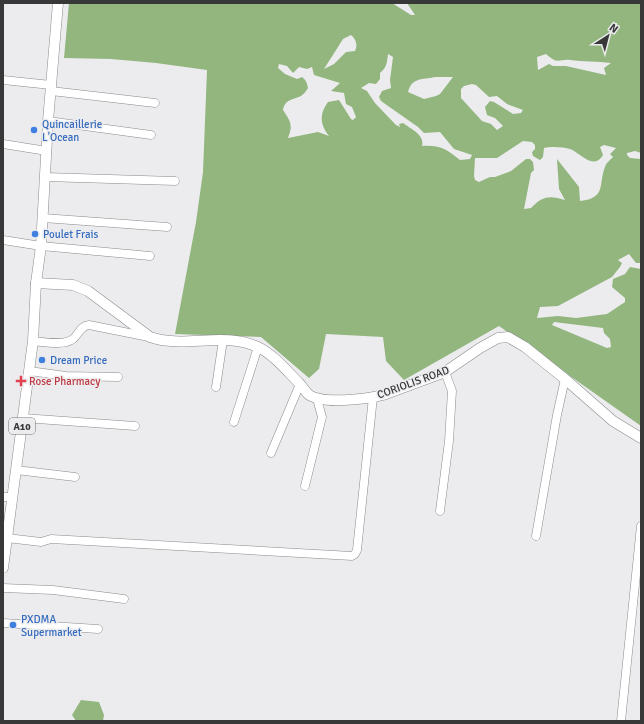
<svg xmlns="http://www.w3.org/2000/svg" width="644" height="724" font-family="Signika,sans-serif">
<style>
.forest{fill:#92b67e;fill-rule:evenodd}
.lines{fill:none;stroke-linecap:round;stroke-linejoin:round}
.minor-casing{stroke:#8a8a8d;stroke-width:9}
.major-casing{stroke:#8a8a8d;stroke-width:11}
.minor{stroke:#fff;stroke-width:8}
.major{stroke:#fff;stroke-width:10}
.shop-dot{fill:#3f7fe0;stroke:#ececef;stroke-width:1.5}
.health-dot{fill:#e0444e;stroke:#ececef;stroke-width:1.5}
.labels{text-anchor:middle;stroke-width:3;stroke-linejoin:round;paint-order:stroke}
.shield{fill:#ececef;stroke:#6e6e70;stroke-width:1}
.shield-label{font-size:10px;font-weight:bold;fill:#383839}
.shop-label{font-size:11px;fill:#366cbe;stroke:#ececef;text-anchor:start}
.health-label{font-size:11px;fill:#be3a42;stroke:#ececef;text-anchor:start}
.street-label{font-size:11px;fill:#383839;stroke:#ececef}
</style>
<rect width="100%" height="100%" fill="#ececef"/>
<g class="forest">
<path d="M69,3H159L164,4L167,3H392L411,15H415L407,3H641V153L635,151L627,153V155L630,158L641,159V263H636L629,254L618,260L622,263L620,267L612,277L558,306L540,307L537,318L558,316L576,318L607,314L625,302V298L612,287L613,279L625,274L630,267L641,269V426L499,326L404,380L386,361L383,337L326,334L319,369L309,378L261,337L175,334L196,222L203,172L207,70L156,63L111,59L64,58ZM351,35C356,39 358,45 355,51L346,52L334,64L324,69L343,39ZM388,54L393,57L390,80L391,88L382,91L379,97L381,101L418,127L424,133L440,132L454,149L472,155L470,159L460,160C446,149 440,145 422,146C425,135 411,129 403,123L399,124L400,127L396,125L375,103L367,91L361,88L369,83L376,84L380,79V73C387,67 387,62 388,54ZM546,54C548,56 551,58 554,60C559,62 564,59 570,60C583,62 597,61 611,63L604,68L606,75L566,66H553L549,64L538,70L537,57ZM279,64L287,66L293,73L299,67L307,69L312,67L314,75L340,83L331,91L344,93L346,104L352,107L356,117L353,120L351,119L339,100L328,102C319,114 320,125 329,136L318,132L288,138C293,125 291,122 283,110C285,99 293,100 301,96C304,94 306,91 308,88C307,83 306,80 302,77L297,79L285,74L278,68ZM435,77H453L440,94L436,96L424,99L408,92C412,77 422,80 435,77ZM472,84L476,85L489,97L497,96L507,104L523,110L521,113L513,114L494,102L490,101L485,107L487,115L495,118L503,126L497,130L491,124L482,121L461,98V89L464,86ZM523,141L532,142L535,145V149L532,152L533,156L540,160L543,157L544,148C551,146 564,147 570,149C581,153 593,171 603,155L600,147L604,145L616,148L610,154L613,157C610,160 606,163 605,167C598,184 607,198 580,201L579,187L557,159L559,189L565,200C550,195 542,196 531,208L524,209L531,173L534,170L533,162L530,159H526L511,171L495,177H490L479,182L475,180L474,176L475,158H497ZM554,322L603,328L604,333L610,339L611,347L607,348L552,325Z"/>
<polygon points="81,700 99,702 104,715 103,721 76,721 72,715"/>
</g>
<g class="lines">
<g class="minor-casing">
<g id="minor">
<polyline points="3,80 51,85"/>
<polyline points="51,91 155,103"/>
<polyline points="48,121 151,135"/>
<polyline points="3,144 47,151"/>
<polyline points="45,177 175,181"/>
<polyline points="43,218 167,227"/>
<polyline points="3,240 41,246 150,256"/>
<path d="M33,341C44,342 64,346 73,339C79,334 80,326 89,325L149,337"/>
<polyline points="29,371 66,376 118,377"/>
<polyline points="216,387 223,340"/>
<polyline points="23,418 135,426"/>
<polyline points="234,422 258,347"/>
<polyline points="271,453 300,384"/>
<polyline points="16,470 75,477"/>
<polyline points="305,486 322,417 317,399"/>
<polyline points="3,497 11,497"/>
<polyline points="440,511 449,441 452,391 445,372"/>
<polyline points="536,536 557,415 565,379"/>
<polyline points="7,538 41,542 51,539 352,556 355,554 357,550 373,397"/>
<polyline points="3,588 53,590 124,599"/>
<polyline points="3,623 98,629"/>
<polyline points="621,721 641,526"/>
</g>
</g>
<g class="major-casing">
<g id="major">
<path d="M36,283L73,285L88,291L150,337C184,349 223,331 258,347C273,354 287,371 299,383C302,386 305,391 308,394C321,405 367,399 383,395L445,372L480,348L498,338L508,337L525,347L565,379L613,421L641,438"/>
<polyline points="3,568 33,341 36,283 41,246 48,121 58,3"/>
</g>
</g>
<use href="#minor" class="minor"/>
<use href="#major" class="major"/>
</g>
<g class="shop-dot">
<circle cx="34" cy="130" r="4"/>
<circle cx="35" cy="234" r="4"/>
<circle cx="42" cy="360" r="4"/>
<circle cx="13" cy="625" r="4"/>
</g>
<path class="health-dot" d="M19 375h4v4h4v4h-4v4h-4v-4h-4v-4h4z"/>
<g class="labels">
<rect class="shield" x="9" y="418" width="26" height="16" rx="3"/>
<g class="shield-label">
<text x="22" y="430">A10</text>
</g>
<g class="shop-label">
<text x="42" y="128">Quincaillerie<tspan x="42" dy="13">L'Ocean</tspan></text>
<text x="43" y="238">Poulet Frais</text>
<text x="50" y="364">Dream Price</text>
<text x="21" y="623">PXDMA<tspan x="21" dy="13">Supermarket</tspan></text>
</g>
<g class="health-label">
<text x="29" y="385">Rose Pharmacy</text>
</g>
<g class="street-label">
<text transform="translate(413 382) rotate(-20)" y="4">CORIOLIS ROAD</text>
</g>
</g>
<rect width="644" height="724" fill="none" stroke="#383839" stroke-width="8"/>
<g transform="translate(608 36) rotate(36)" stroke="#ececef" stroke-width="3" paint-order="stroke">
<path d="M0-3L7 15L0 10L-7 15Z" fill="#383839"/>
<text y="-6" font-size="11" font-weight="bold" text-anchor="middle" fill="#383839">N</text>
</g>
</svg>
